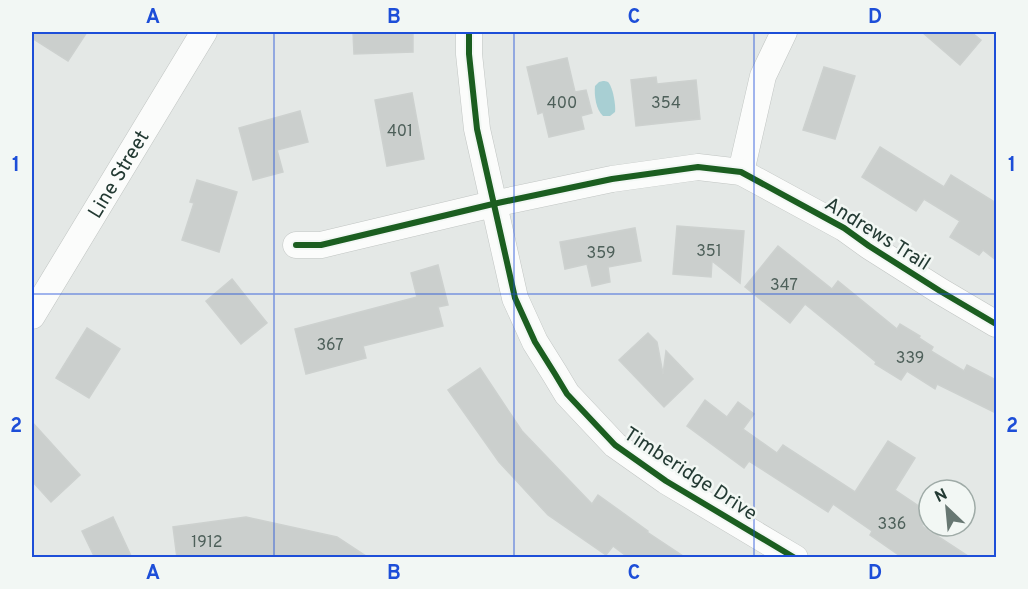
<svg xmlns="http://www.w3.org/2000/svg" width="1028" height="589" font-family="Overpass,sans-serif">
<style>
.water{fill:#a8cfd3}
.building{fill:#cbcfcd;stroke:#cdd1cf;stroke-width:1.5}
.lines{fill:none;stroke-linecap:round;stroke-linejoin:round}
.street-casing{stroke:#c1c5c3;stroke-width:27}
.street{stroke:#fbfcfb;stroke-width:26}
.cycleway-casing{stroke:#f2f7f4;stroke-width:10}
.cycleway{stroke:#1b5e20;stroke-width:6}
.grid{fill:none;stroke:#1d4ed8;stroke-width:1.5;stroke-opacity:0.55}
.labels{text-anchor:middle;stroke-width:5;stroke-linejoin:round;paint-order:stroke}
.number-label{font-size:16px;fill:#4e605a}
.street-label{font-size:20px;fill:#233a33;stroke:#f2f7f4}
.neatline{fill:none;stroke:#1d4ed8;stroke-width:2}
.grid-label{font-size:20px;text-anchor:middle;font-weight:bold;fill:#1d4ed8}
</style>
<rect width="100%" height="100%" fill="#e4e8e6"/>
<path class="water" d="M603,81C605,81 606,81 608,82C613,87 616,106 615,112L610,116H603C596,110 594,95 595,86L599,82Z"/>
<g class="building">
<polygon points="32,32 87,32 68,61 32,38"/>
<polygon points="353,32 413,32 413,52 354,54"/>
<polygon points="922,32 971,32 981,40 960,65"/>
<polygon points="567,58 575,92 586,90 592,113 581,116 584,129 549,137 543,112 538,114 527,67"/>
<polygon points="824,67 855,76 835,139 803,130"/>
<polygon points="656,77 657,84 696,80 700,119 636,126 631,80"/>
<polygon points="412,93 424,159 387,166 375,100"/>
<polygon points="300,111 308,142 277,150 283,172 253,180 239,128"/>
<polygon points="880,147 944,187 951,175 996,203 996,260 983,250 979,255 950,237 960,221 924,199 916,211 862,177"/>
<polygon points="197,180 237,192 219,252 182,240 194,203 190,202"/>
<polygon points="677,226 744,231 740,283 712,261 711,277 673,274"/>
<polygon points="635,228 641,261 608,267 610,282 592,286 587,264 565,269 560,242"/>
<polygon points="778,246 832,289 838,281 897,329 900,324 920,336 919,338 933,347 931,351 964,371 967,365 996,380 996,413 937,384 935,389 907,371 901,380 875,364 876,362 805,304 790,323 745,287"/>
<polygon points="438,265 448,305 438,307 443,326 363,346 366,358 306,374 295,329 417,297 411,273"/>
<polygon points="232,279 267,323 241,344 206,301"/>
<polygon points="87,328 120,349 89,398 56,378"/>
<polygon points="648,333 657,342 663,374 666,351 693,379 664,407 619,360"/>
<polygon points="480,368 522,431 592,504 598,495 648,531 647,532 686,558 629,558 613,546 606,555 548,515 499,462 448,390"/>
<polygon points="705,400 727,417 738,402 754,414 743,429 777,453 783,445 855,492 888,441 915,458 895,490 929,513 929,515 922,526 971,558 903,558 870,535 872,531 833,504 828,512 749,461 744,468 687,426"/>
<polygon points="32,422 80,475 51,502 32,481"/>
<polygon points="113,517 132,558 95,558 82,531"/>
<polygon points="246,517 337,537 369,558 256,558 244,555 227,558 177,558 173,527"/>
</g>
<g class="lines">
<g class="street-casing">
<g id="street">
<polyline points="469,32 469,54 477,129 515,298 535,342 555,374 567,394 615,445 666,481 795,558"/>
<polyline points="741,172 763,76 784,32"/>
<polyline points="296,245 321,245 493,204 612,179 698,167 741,172 844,228 869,246 940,291 996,324"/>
<path id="s1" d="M32,316L204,32"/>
</g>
</g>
<use href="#street" class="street"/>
<g class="cycleway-casing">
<g id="cycleway">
<polyline points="469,32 469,54 477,129 515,298 535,342 555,374 567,394 615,445 666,481 795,558"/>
<polyline points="296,245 321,245 493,204 612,179 698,167 741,172 844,228 869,246 940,291 996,324"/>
</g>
</g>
<use href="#cycleway" class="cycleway"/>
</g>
<path class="grid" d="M274,32V558M514,32V558M754,32V558M32,294H996"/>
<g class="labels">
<g class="number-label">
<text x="562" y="108">400</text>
<text x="666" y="108">354</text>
<text x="400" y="136">401</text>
<text x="709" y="256">351</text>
<text x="601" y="258">359</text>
<text x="784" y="290">347</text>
<text x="330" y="350">367</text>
<text x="910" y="363">339</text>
<text x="892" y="529">336</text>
<text x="207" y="547">1912</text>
</g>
<g class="street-label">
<text dy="7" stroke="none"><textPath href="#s1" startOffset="166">Line Street</textPath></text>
<text transform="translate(878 233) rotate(32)" y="7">Andrews Trail</text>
<text transform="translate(691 473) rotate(33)" y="7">Timberidge Drive</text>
</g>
</g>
<rect width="1028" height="589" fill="none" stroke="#f2f7f4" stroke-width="66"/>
<g transform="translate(947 508) rotate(334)"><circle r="28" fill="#f2f7f4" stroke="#9faba7" stroke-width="1.5"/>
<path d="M0-4.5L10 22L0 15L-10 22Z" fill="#677772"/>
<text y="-9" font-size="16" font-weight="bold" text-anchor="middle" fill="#233a33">N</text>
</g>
<rect x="33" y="33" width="962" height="523" class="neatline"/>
<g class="grid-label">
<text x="153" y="23">A</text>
<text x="394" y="23">B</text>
<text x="634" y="23">C</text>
<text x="875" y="23">D</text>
<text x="16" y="171">1</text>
<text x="1012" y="171">1</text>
<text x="16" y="432">2</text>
<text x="1012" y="432">2</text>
<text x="153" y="579">A</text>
<text x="394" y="579">B</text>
<text x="634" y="579">C</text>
<text x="875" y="579">D</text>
</g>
</svg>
